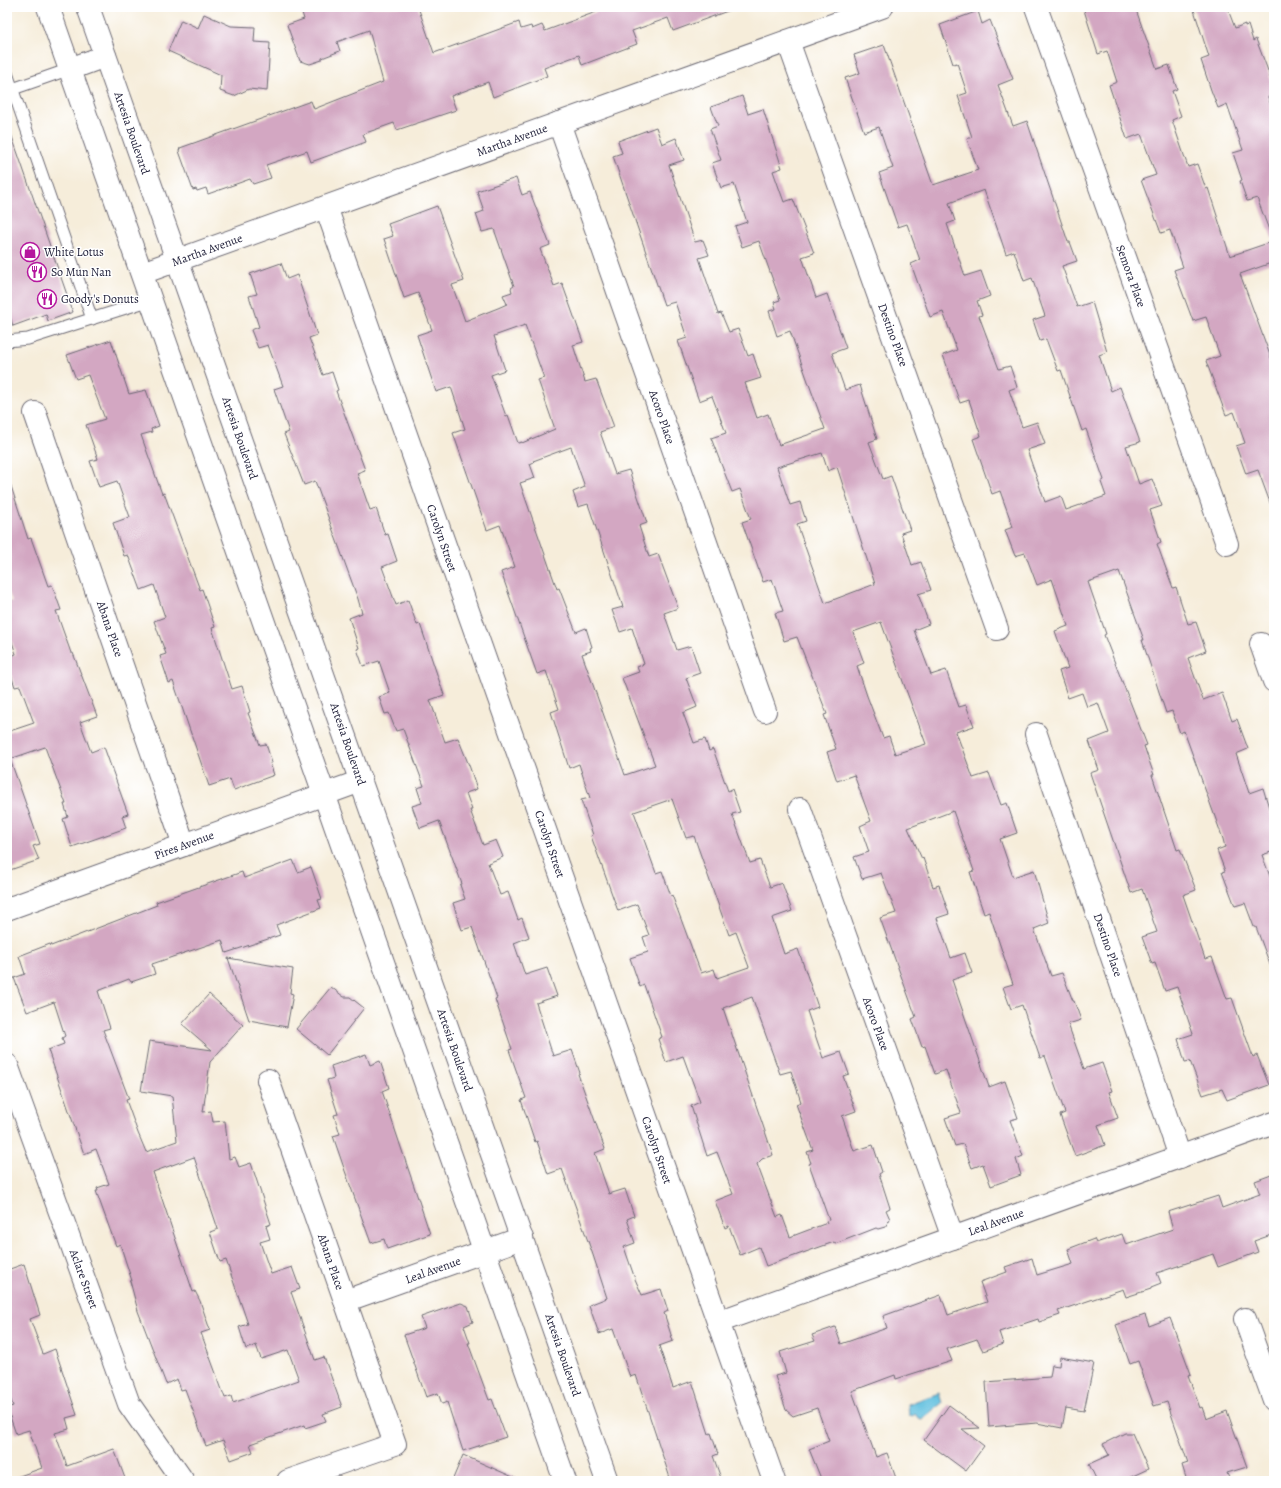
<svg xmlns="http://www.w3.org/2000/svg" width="1281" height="1488" font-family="Alegreya,serif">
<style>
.water{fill:#61c0df;stroke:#42718d}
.building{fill:#d3a7c2;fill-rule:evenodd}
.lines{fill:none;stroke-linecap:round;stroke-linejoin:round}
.service-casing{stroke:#6c6973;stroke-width:13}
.minor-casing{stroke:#6c6973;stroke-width:24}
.secondary-casing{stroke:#6c6973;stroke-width:24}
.service{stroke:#fff;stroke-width:11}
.minor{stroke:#fff;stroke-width:22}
.secondary{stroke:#fff;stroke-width:22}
.labels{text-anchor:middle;stroke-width:3;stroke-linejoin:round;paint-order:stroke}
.street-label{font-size:12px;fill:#22223b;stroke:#fff}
.poi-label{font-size:12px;fill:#22223b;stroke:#fff;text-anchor:start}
</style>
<rect width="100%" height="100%" fill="#fff"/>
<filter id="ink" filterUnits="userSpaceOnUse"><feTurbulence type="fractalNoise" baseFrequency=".025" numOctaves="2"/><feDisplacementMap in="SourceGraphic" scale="8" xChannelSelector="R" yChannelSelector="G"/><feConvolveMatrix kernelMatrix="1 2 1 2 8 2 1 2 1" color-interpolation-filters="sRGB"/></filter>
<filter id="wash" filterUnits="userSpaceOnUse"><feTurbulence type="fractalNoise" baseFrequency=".012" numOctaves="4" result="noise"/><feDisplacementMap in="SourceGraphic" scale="16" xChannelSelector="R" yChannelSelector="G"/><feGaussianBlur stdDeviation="0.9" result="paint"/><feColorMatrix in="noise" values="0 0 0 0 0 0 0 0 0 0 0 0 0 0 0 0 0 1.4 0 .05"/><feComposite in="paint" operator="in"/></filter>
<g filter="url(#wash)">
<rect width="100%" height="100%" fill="#f6edda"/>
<polygon class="water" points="939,1393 942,1403 922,1419 918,1418 915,1414 913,1416 909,1415 908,1404"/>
<g id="blocks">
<g class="building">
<polygon points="300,7 418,7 434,53 519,22 521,29 531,26 532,29 542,25 545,31 596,12 595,7 733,7 733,9 673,31 668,18 632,31 637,44 582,65 579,55 544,68 547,76 493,97 488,82 451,96 456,110 397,130 394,123 363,134 366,142 311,162 307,151 266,165 271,178 253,184 250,179 208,194 206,188 197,191 196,189 193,190 179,151 180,148 311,101 314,109 383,82 369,30 337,42 340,51 322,58 322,60 310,64 300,61 287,25 304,19"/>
<polygon points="1083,7 1135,7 1157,69 1169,65 1177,89 1172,91 1181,116 1172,120 1188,167 1197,164 1206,189 1208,188 1230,256 1274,241 1274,262 1240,274 1274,366 1274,508 1272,508 1258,470 1246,474 1236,446 1245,443 1234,412 1226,415 1206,361 1220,356 1206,317 1193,321 1174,270 1183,267 1170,230 1161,233 1141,180 1156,175 1141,134 1127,139 1109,85 1117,82 1107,51 1098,54"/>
<polygon points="1193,7 1227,7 1235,28 1245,24 1245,26 1248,25 1253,41 1256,39 1267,68 1274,89 1274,95 1268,97 1274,114 1274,238 1272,238 1257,198 1247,201 1240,181 1242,180 1233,153 1243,150 1227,104 1218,108 1211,90 1201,60 1209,57"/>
<path d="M978,11L982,24L990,20L1013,79L998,85L1013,126L1027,121L1068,242H1070L1077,261L1062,266L1077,307L1092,302L1107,352L1099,355L1111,391L1120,387L1140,442L1126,446L1139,484L1152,479L1162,506L1150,510L1161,542L1157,544L1173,588L1176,587L1188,624L1196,622L1206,651L1188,658L1203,700L1222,693L1232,721L1237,719L1248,749L1236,754L1249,793L1263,788L1274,824V851L1262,855L1274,887V970H1272L1256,927H1254L1245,903L1235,906L1222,872L1225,871L1217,850L1225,847L1223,839L1184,731L1180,733L1172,711L1166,713L1142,640H1144L1119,571L1088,582L1106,634L1104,635L1147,745L1144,746L1154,775H1152L1177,850L1180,849L1196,890L1183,895L1205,959L1212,957L1227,999L1232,998L1253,1057L1257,1055L1269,1085L1227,1100L1222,1089L1203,1095L1190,1061L1185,1062L1178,1039L1193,1034L1177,987L1165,991L1155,963L1152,964L1142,937L1157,932L1142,889L1131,893L1090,773L1099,770L1089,741L1109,733L1098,703L1087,707L1082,693L1068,698L1059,671L1068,668L1055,631L1068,626L1052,579L1037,585L1025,553L1015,556L1005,530L1013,527L1000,491L992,494L973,439L981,436L969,400L960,403L943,355L957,350L943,312L930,317L911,264L920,260L907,224L898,227L879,173L893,168L879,127L864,132L845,78L860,73L854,55L884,45L933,185L978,170L967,139L972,137L958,96L967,93L957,63L953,64L940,25ZM984,190L1006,254L1014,251L1024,281L1032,278L1045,316L1033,320L1040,341L1046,339L1058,371L1061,370L1082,431L1086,429L1104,480L1101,482L1106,496L1066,510L1061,496L1045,502L1027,450L1045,444L1037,422L1022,427L1009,390L1017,387L1010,366L999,369L979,316L982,315L977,301L990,296L981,271L965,276L947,224L955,221L949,203Z"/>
<polygon points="204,14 231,26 255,27 254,42 270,43 267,91 249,89 234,96 220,91 221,75 168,51 181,20 198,28"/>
<path d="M742,96L748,114L763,109L782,168L773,171L784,202L793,199L814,253L802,257L816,298L827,294L846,348L832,353L845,390L860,385L877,439L869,442L883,479L891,476L910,530L901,533L912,565L921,562L931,590L918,594L929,624L914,630L931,675L946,670L959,707L966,705L974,726L956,732L973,778L989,773L1001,805L1007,803L1017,833L1000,839L1013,877L1034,870L1049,923L1034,929L1051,976L1062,973L1073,1001H1074L1081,1020L1068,1024L1084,1069L1102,1063L1112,1091L1109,1092L1118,1118L1098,1125L1105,1145L1075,1156L1060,1115L1065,1113L1045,1056L1040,1058L1022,1005L1011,1009L1003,987L1013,984L989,912L984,914L970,872L974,871L953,811L908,828L922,859L923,858L933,887L939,885L949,914L937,918L951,958L965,953L972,973L952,980L989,1087L1005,1081L1018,1118L1010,1120L1023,1156L1016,1159L1021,1175L991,1186L983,1164L972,1168L963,1144L955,1146L945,1118L961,1113L946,1070L935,1074L925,1046L922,1047L912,1019L916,1017L880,918L896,913L881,873L862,879L854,857L869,852L860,826L871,821L854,775L837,781L827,752L836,749L824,715L827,714L797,637L784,641L775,613L783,611L772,579L763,582L742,522L751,519L740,489L732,492L711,438L726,433L712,396L699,401L678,341L687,338L675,302L664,305L613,156L622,153L618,141L656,127L662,144L676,138L684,160L669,165L695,242L703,240L709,255L699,258L718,314L721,313L729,332L738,329L748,356L753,354L761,378L745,383L757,418L768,414L779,445L825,429L790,331L777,336L769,311L776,309L774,302L780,300L759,241L742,247L735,226L747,222L734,184L721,188L712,163L721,160L710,129L718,126L711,107ZM822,453L828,471L837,467L875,584L825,603L797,524L806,521L800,502L790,505L777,467ZM881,622L926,744L895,754L889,736L883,738L867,696L857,666L864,663L853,632Z"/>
<polygon points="7,131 10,131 73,312 48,321 46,314 13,326 7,307"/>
<path d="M516,178L522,195L530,192L550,245L540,249L554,286L562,283L583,342L573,345L585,382L596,379L614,427L600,432L615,474L629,470L647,523L639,526L649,557L658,554L678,608L664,613L677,650L691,646L700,673L686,678L697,707L683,713L694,743L705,739L709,751L713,749L728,791L732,789L740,812L732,814L750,863L760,860L770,887L782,883L792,911L772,918L784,954L798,949L818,1007L807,1011L823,1058L841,1052L849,1074L843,1076L856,1111L842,1116L854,1151L873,1145L882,1172L879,1174L890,1208L886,1210L890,1219L885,1227L878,1229L876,1228L835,1244L834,1242L766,1266L759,1247L740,1255L729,1226L725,1228L715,1201L733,1194L717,1152L707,1156L691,1106L700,1102L683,1056L666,1062L658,1039L662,1037L644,985L640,987L630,958L648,952L643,937L649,935L637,904L618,911L591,836L593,835L581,800L590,798L579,764L569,768L551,712L559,709L546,671L537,674L501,572L515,567L500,525L487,530L453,433L465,429L451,387L436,392L417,335L432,330L418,293L404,298L384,239L393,236L388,224L437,206L464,281L452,285L465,321L498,308L507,304L503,295L512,292L511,288L514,286L494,229L482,232L476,214L484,211L477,191ZM525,325L544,378L538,380L555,429L522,443V442L518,443L508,415L506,416L491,375L505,370L494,336ZM571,447L585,487L573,492L578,507L588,504L623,607L612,610L620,632L632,628L644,664L637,667L639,672L622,678L655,765L625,775L582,654L591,651L590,648L592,647L586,628L576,632L559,588L557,589L520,483L535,478L530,464L534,462L533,461ZM672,799L686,838L694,836L729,935L736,932L749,967L717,978L714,969L701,973L672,895L671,896L662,871L656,873L634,812ZM752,997L780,1074L791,1071L801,1102L796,1104L813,1150L807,1152L811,1163L809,1164L829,1220L826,1221L827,1223L790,1237L782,1215L777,1217L757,1164L762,1159L773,1155L723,1008Z"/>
<polygon points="281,263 287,279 297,275 317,335 309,338 323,375 332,372 338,390 336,391 365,470 357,473 370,510 376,508 385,535 388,534 397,561 382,567 396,605 408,600 417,625 420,624 444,695 430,700 445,742 458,738 470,768 477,789 466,793 472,810 470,810 483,845 496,840 503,857 488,863 500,895 508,892 518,920 522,918 529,937 514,943 525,975 547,968 557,996 536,1003 553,1056 572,1050 580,1073 578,1074 605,1149 595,1153 609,1194 625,1189 634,1216 627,1219 635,1243 624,1247 635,1279 642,1295 661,1289 668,1311 664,1313 673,1341 659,1346 673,1388 692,1381 709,1434 711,1433 718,1454 713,1456 722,1481 671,1481 636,1375 630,1377 613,1329 599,1334 589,1305 607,1298 593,1255 562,1169 548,1174 537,1141 535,1142 521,1100 526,1098 509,1050 512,1049 495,999 497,998 472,927 462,930 453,903 465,899 460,885 462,884 439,821 420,828 412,806 422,803 417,788 424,786 403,729 396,731 389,713 385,714 379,697 390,693 379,661 363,666 357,649 359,648 349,618 362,613 358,599 315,481 304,485 284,434 289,432 274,389 283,386 268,345 258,348 251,330 259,327 249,296 257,294 250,274"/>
<polygon points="111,340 129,394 146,390 159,426 151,429 152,432 141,435 162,494 164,493 200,590 202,589 215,627 212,628 232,689 242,686 250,712 248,713 260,745 266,744 272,763 270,763 274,775 234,790 230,779 209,786 173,681 169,683 160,656 166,654 154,621 165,617 154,585 141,590 128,555 124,556 113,523 130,517 117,481 99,487 90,461 98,459 86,425 105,419 88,375 76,379 67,355"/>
<polygon points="10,483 28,539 31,538 48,586 52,585 61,610 56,611 71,653 73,653 97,716 80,722 91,752 104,747 128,814 122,816 126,828 72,847 63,819 68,817 64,804 66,804 45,747 10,759 40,844 33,846 39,860 7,871 7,732 34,723 20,686 15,687 7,663 7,658 16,654 7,627 7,603 12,601 7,588 7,484"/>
<path d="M293,860L298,872L311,867L322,899L318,900L321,908L276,925L280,935L226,953L222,940L152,964L155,974L131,982L129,979L98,991L110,1028L103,1030L129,1099L126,1100L138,1133L146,1152L177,1141L172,1096L141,1091L149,1041L212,1050L182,1024L209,994L243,1025L210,1062L203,1112L211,1111L213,1122L225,1121L229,1159L235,1157L239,1167L251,1163L271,1224L266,1226L270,1239L260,1242L271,1274L292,1267L300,1289L291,1292L315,1360L324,1357L342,1407L323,1414L326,1421L305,1428L304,1425L250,1444L253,1452L231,1460L223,1440L206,1446L185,1389L181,1390L177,1379L166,1384L138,1311L130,1281H132L120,1244L116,1246L96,1191H98L97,1188L109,1184L96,1149L84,1154L48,1050L64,1044L62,1038L65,1036L54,1002L27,1012L14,978L25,974L19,956L50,944L51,946L157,905L156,902L242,872L244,878ZM194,1157L218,1229L210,1232L220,1262L226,1260L248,1324L239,1327L246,1349L256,1345L261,1359L288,1350L299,1380L233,1403L231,1396L225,1398L201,1333L210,1330L200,1301L195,1291L193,1292L153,1172Z"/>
<polygon points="228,958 293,969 290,993 293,994 287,1027 249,1020"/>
<polygon points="331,987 344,997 350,997 364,1008 327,1055 296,1029"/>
<polygon points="366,1054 370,1065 380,1061 389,1088 382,1091 430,1234 387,1249 384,1239 371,1243 345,1171 333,1136 340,1134 334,1115 338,1114 327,1080 334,1078 331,1066"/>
<polygon points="1274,1174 1274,1234 1254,1241 1258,1252 1218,1267 1213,1254 1157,1273 1161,1283 1151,1287 1151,1289 1126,1297 1123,1289 1058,1311 1060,1315 1039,1322 1038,1319 999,1332 1003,1344 983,1351 977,1339 947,1349 952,1361 896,1379 895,1375 852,1391 876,1457 887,1453 897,1481 822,1481 809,1449 829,1441 817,1408 793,1416 786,1410 775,1376 786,1373 780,1352 815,1341 812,1335 835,1327 841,1344 887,1328 883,1316 941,1295 948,1315 987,1302 980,1282 1007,1272 1005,1267 1032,1258 1037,1275 1073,1264 1068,1249 1094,1239 1096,1243 1122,1234 1126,1245 1173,1229 1168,1212 1218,1196 1222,1208 1260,1194 1255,1181"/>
<polygon points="24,1264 40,1315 30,1319 43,1354 55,1349 77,1415 66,1418 69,1429 55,1433 67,1466 114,1449 126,1481 12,1481 11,1479 42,1468 29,1430 16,1434 7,1408 13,1406 7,1389 7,1270"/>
<polygon points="461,1303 468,1306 473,1322 464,1326 470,1343 468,1343 489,1400 492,1399 506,1437 463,1451 447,1402 442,1404 438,1393 426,1397 404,1335 425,1328 421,1317"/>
<polygon points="1145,1315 1149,1326 1170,1318 1191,1374 1188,1375 1200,1408 1202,1407 1206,1419 1227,1411 1247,1467 1227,1473 1230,1481 1187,1481 1182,1465 1188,1463 1167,1402 1154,1406 1138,1361 1130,1364 1116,1325"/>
<polygon points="1060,1357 1094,1363 1084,1411 1066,1408 1062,1428 1037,1423 989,1427 986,1382 1050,1377 1052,1365 1059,1366"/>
<polygon points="949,1405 980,1428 962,1429 984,1446 966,1471 924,1440"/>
<polygon points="1125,1433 1132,1433 1148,1469 1122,1481 1097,1481 1089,1464 1109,1455 1103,1444"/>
<polygon points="463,1455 522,1481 452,1481"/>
</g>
</g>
</g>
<g filter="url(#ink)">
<use href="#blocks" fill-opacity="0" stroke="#6c6973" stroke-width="1"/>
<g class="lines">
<g class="service-casing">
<g id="service">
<polyline points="7,73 92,319"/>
<polyline points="7,91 70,69"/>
<polyline points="7,341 28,339 151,300"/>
</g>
</g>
<g class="minor-casing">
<g id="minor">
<polyline points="1036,7 1227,544"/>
<polyline points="788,41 997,629"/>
<polyline points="559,123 765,711"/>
<polyline points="326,207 774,1481"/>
<polyline points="142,273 882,7"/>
<polyline points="35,413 184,845"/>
<polyline points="1261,644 1274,681"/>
<polyline points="1036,734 1180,1157"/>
<polyline points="800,809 953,1238"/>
<polyline points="7,909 361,781"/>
<polyline points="7,1065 129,1404 183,1481"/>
<polyline points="268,1080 395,1444 288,1481"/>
<polyline points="345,1301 522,1238"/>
<polyline points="1245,1319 1274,1400"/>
<polyline points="718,1322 1274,1123"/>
</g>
</g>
<g class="secondary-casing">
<g id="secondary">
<polyline points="48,7 565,1481"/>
<polyline points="88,7 607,1481"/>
<polyline points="70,69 105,56"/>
</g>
</g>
<use href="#service" class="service"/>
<use href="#minor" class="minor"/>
<use href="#secondary" class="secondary"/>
</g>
</g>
<defs>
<g id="shop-ring" transform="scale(1)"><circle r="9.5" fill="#fff" stroke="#b5179e" stroke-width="1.5"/><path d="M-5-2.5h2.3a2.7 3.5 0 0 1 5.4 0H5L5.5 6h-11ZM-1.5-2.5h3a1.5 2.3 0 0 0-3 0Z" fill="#b5179e"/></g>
<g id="restaurant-ring" transform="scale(1)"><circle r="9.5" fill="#fff" stroke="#b5179e" stroke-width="1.5"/><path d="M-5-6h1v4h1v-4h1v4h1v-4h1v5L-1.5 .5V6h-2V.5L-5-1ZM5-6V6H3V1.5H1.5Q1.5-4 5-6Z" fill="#b5179e"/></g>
</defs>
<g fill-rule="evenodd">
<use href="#shop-ring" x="30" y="252"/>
<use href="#restaurant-ring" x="37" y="272"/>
<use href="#restaurant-ring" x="47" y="299"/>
</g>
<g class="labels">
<g class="street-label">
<text transform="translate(132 133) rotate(71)" y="4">Artesia Boulevard</text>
<text transform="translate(512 140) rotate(-20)" y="4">Martha Avenue</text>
<text transform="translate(207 250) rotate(-20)" y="4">Martha Avenue</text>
<text transform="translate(1131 276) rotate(70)" y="4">Semora Place</text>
<text transform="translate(893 335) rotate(70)" y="4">Destino Place</text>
<text transform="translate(662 417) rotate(71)" y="4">Acoro Place</text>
<text transform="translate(240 438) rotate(71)" y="4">Artesia Boulevard</text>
<text transform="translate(442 538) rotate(71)" y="4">Carolyn Street</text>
<text transform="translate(110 629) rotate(71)" y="4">Abana Place</text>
<text transform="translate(348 744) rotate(71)" y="4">Artesia Boulevard</text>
<text transform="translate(550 844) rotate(71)" y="4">Carolyn Street</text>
<text transform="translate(184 845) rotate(-20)" y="4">Pires Avenue</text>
<text transform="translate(1108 945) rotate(71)" y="4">Destino Place</text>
<text transform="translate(876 1024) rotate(70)" y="4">Acoro Place</text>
<text transform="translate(455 1050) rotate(71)" y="4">Artesia Boulevard</text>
<text transform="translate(657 1150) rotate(71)" y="4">Carolyn Street</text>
<text transform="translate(996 1222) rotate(-20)" y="4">Leal Avenue</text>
<text transform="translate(331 1262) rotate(71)" y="4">Abana Place</text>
<text transform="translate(433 1270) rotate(-20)" y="4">Leal Avenue</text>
<text transform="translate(84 1279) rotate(70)" y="4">Aclare Street</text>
<text transform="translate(563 1355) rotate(71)" y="4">Artesia Boulevard</text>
</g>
<g class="poi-label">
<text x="44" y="256">White Lotus</text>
<text x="51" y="276">So Mun Nan</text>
<text x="61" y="303">Goody's Donuts</text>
</g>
</g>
<rect width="1281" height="1488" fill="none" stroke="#fff" stroke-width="24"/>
</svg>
